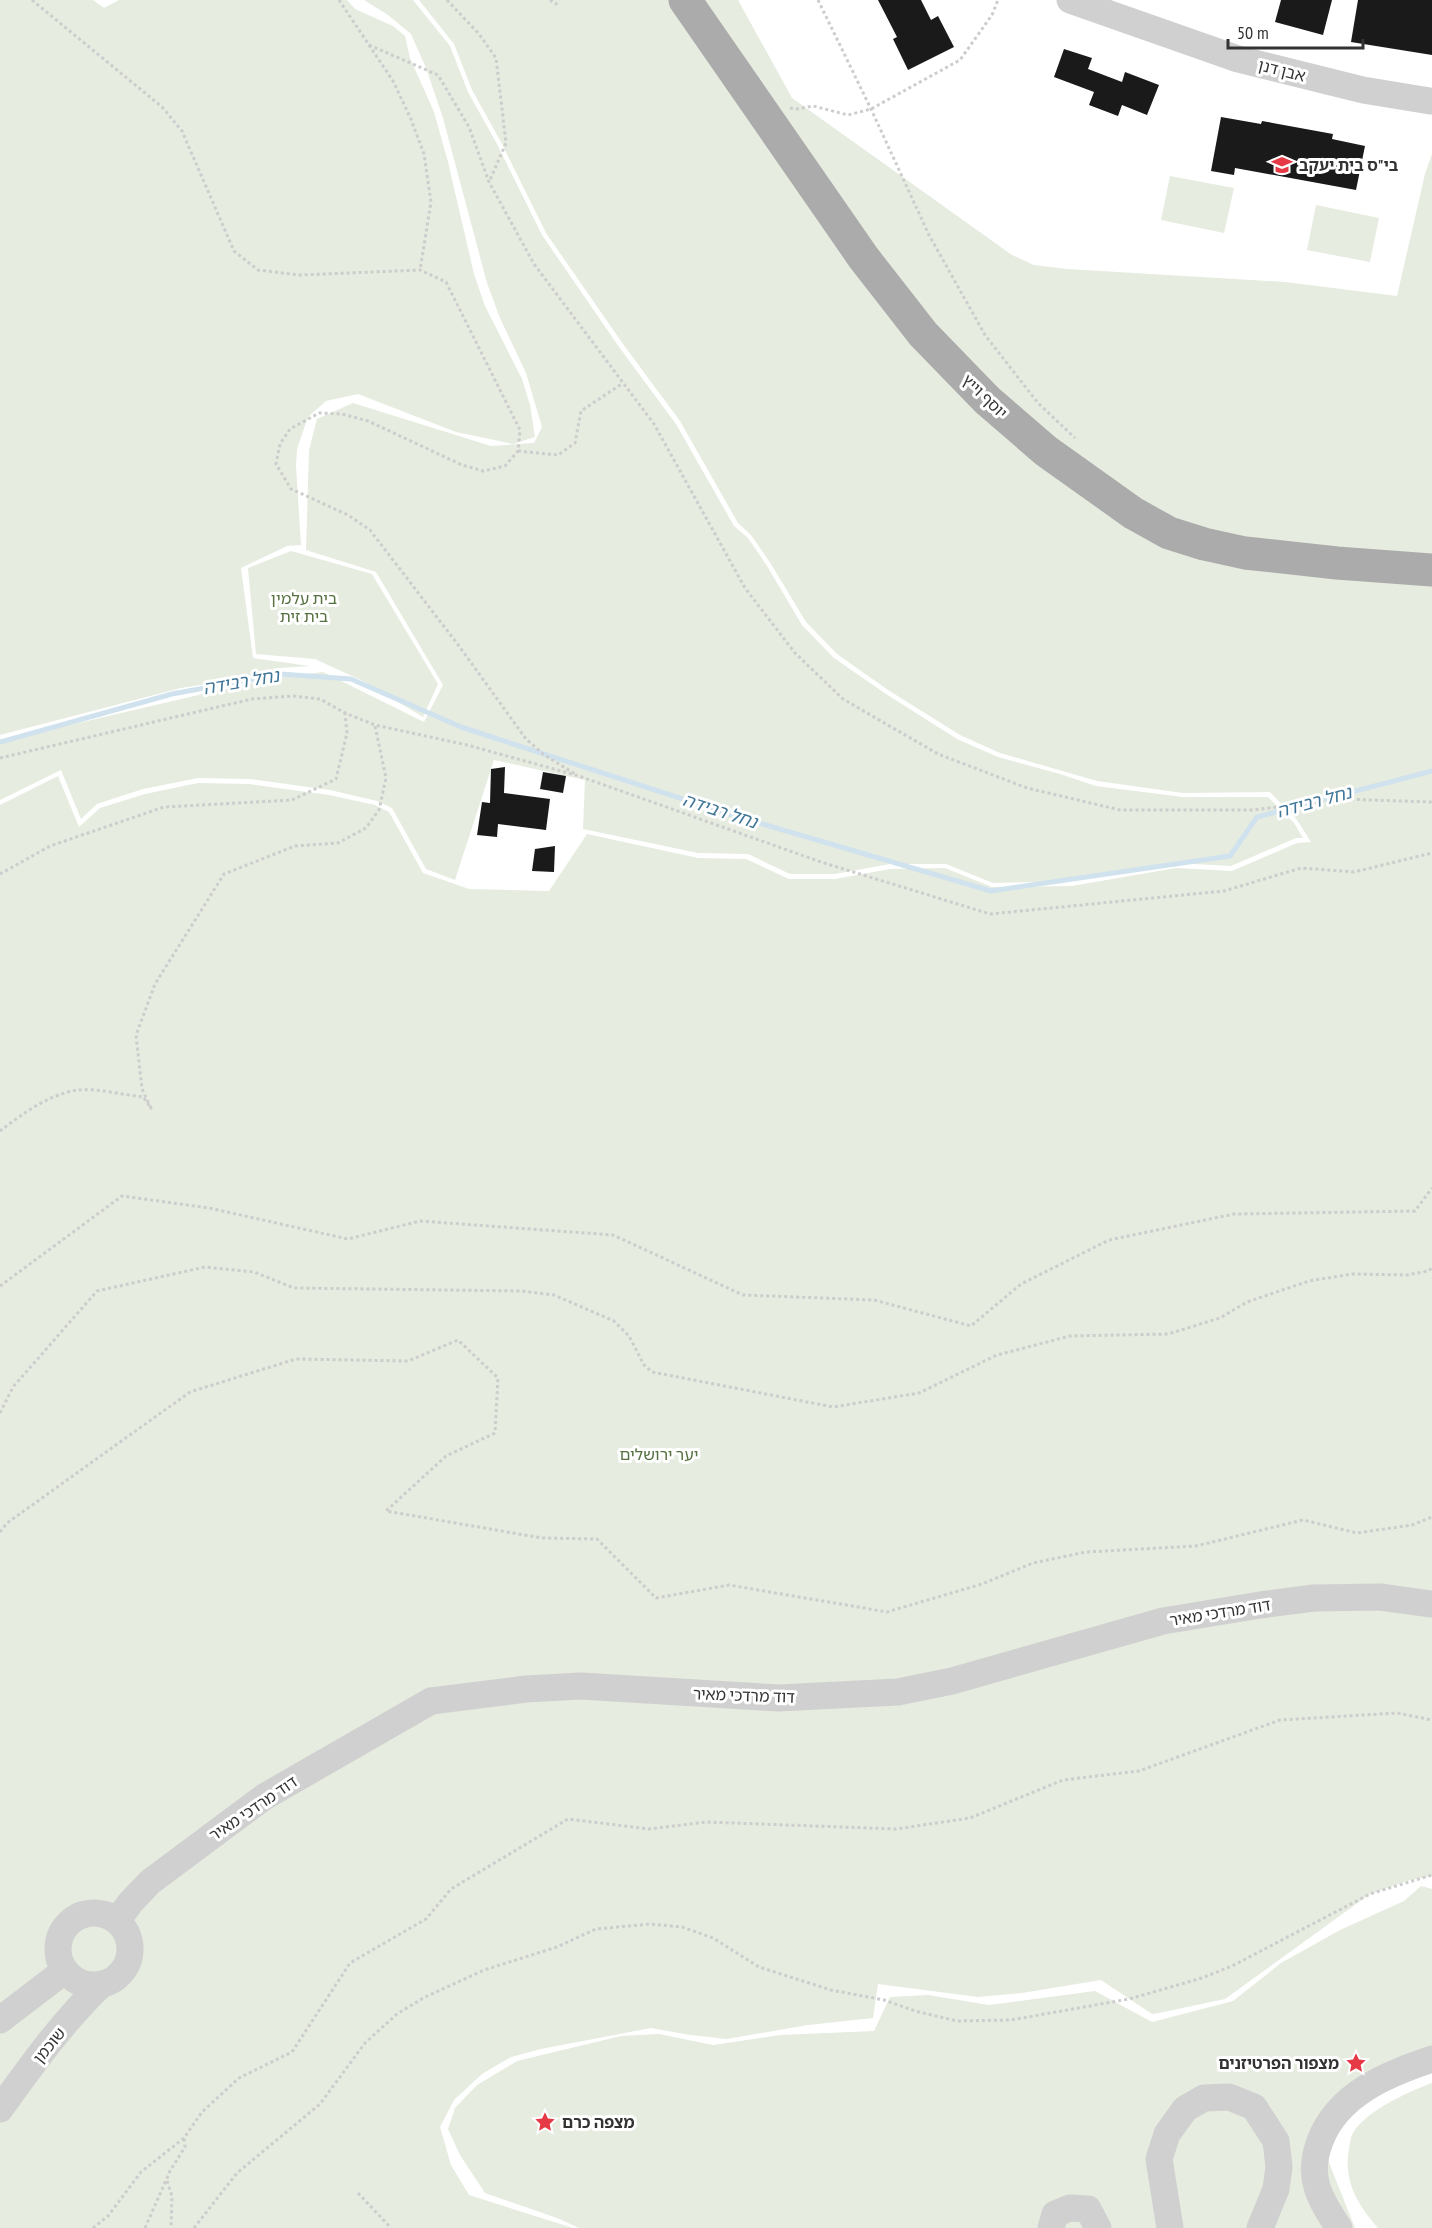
<svg xmlns="http://www.w3.org/2000/svg" width="1432" height="2228" font-family="'PT Sans Narrow','Noto Sans Hebrew',sans-serif">
<style>
.green{fill:#e6ecdf}
.lines{fill:none;stroke-linecap:round;stroke-linejoin:round}
.stream{stroke:#cfe2ee;stroke-width:5}
.building{fill:#1a1a1a}
.path{stroke:#cdcdcd;stroke-width:3;stroke-dasharray:3 3;stroke-linecap:butt}
.minor{stroke:#d0d0d0;stroke-width:27}
.major{stroke:#ababab;stroke-width:33}
.labels{text-anchor:middle;stroke-width:6;stroke-linejoin:round;paint-order:stroke}
.street-label{font-size:16px;fill:#333;stroke:#fff}
.poi-label{font-size:16px;font-weight:bold;fill:#333;stroke:#fff;text-anchor:start}
.park-label{font-size:16px;fill:#56703f;stroke:#fff}
.water-label{font-size:18px;font-style:italic;fill:#3f7597;stroke:#fff}
</style>
<rect width="100%" height="100%" fill="#fff"/>
<g class="green">
<polygon points="0,0 93,0 104,8 119,0 347,0 355,9 393,26 405,36 410,58 434,112 448,162 474,274 485,306 522,379 530,405 535,437 513,444 456,432 358,394 326,401 308,417 297,449 296,466 301,545 287,546 241,568 253,658 310,666 281,668 232,680 181,688 0,735"/>
<polygon points="364,0 413,0 450,46 468,92 497,144 542,235 619,347 676,424 734,526 748,538 767,566 802,625 834,658 886,694 957,739 998,757 1060,774 1096,786 1183,797 1268,797 1294,823 1303,838 1296,838 1231,866 1175,863 1072,881 993,883 946,864 890,864 835,874 790,874 748,854 698,853 583,829 585,780 494,760 455,880 426,869 392,808 377,801 330,790 250,779 198,778 143,789 97,804 81,819 61,770 0,800 0,742 10,739 262,680 323,672 424,722 443,685 376,572 306,550 309,450 317,419 353,403 491,446 534,443 542,427 526,373 500,318 487,283 443,118 426,68 411,34 388,15"/>
<polygon points="419,0 738,0 792,98 1012,255 1034,265 1067,269 1285,282 1397,296 1425,174 1432,154 1432,1876 1410,1880 1370,1894 1225,1999 1159,2013 1152,2014 1101,1980 1022,1993 978,1997 878,1984 873,2018 808,2025 727,2039 690,2035 651,2028 541,2049 511,2057 482,2074 454,2100 440,2127 451,2165 469,2195 573,2228 0,2228 0,805 58,776 79,827 100,808 145,794 198,783 249,784 329,795 375,805 389,812 423,873 469,889 549,891 587,834 698,858 746,859 789,879 835,879 890,869 945,868 992,887 1072,886 1176,868 1232,871 1297,843 1311,842 1297,820 1270,792 1183,793 1097,781 1000,753 960,735 888,690 837,654 806,622 771,564 751,535 738,523 680,421 623,344 546,233 501,142 472,90 454,44"/>
<polygon points="1170,176 1234,188 1224,233 1161,220"/>
<polygon points="1316,205 1379,218 1370,262 1307,250"/>
<polygon points="291,551 372,574 438,684 423,717 365,682 315,659 256,654 248,568"/>
<polygon points="1421,1886 1432,1889 1432,2063 1331,2110 1328,2160 1355,2228 579,2228 557,2218 485,2193 460,2155 448,2129 455,2108 477,2085 517,2061 621,2036 659,2034 713,2045 780,2035 874,2031 890,1997 928,1995 989,2005 1095,1991 1152,2022 1233,2001 1281,1963 1340,1930 1404,1901"/>
<path d="M1432,2083V2228H1378C1358,2205 1343,2181 1349,2149C1350,2145 1350,2139 1352,2135C1362,2113 1409,2091 1432,2083Z"/>
</g>
<g class="lines">
<polyline class="stream" points="0,742 172,694 280,674 351,679 461,727 735,816 991,891 1230,856 1257,817 1432,771"/>
</g>
<g class="building">
<polygon points="878,0 921,0 931,20 938,16 954,47 908,70 893,39 897,37"/>
<polygon points="1281,0 1332,0 1323,35 1275,22"/>
<polygon points="1358,0 1432,0 1432,55 1351,42"/>
<polygon points="1064,49 1092,58 1088,69 1122,82 1125,72 1159,85 1147,115 1122,105 1118,116 1089,105 1094,92 1054,77"/>
<polygon points="1221,117 1261,124 1262,121 1333,134 1332,139 1365,146 1356,190 1235,168 1234,175 1211,171"/>
<polygon points="505,767 504,793 550,799 546,830 498,824 497,837 477,835 482,802 490,803 491,769"/>
<polygon points="543,772 566,776 563,793 540,789"/>
<polygon points="555,846 554,872 532,871 535,849"/>
</g>
<g class="lines">
<g class="path">
<polyline points="32,0 162,107 182,131 234,251 258,270 299,275 420,270 446,282 520,430 518,451 505,466 483,471 462,465 368,421 342,414 319,413 290,429 280,444 276,464 291,489 348,515 370,530 459,646 526,739 543,754 575,774"/>
<polyline points="339,0 393,81 410,117 424,154 431,202 420,270"/>
<polyline points="447,0 479,34 496,58 506,143 490,180"/>
<polyline points="550,0 556,4 559,0"/>
<polyline points="818,0 871,109 929,235 985,335 1038,403 1075,438"/>
<polyline points="369,45 438,75 469,127 489,182 534,264 654,424 745,588 795,653 843,699 938,754 1027,788 1120,810 1253,810 1342,799 1432,802"/>
<polyline points="790,108 797,109 813,106 848,115 871,109 960,60 992,15 998,0"/>
<polyline points="518,451 558,455 575,443 581,411 623,383"/>
<polyline points="0,758 252,699 293,696 320,699 345,713 375,725 467,745 579,776 821,862 990,914 1224,891 1301,868 1354,872 1432,853"/>
<polyline points="0,874 50,846 164,807 292,800 336,779 347,733 345,713"/>
<path d="M0,1131C22,1114 49,1094 78,1090C97,1088 124,1095 143,1097L151,1108L142,1089L136,1035L155,984L224,874L295,846L338,843L366,828L379,810L386,778L375,726"/>
<polyline points="0,1286 122,1196 209,1208 348,1239 420,1221 613,1235 743,1295 874,1300 971,1326 1021,1284 1109,1240 1234,1214 1415,1211 1432,1188"/>
<polyline points="0,1413 13,1387 97,1291 205,1267 254,1272 294,1288 522,1291 554,1295 614,1321 629,1336 644,1365 652,1372 833,1407 919,1393 997,1355 1070,1336 1168,1334 1220,1318 1247,1302 1309,1281 1352,1274 1407,1275 1428,1271 1432,1268"/>
<polyline points="0,1532 7,1523 190,1392 296,1359 408,1361 458,1340 498,1378 495,1433 446,1456 386,1511 542,1538 597,1539 656,1598 729,1585 887,1612 982,1584 1033,1563 1086,1552 1196,1546 1303,1520 1357,1533 1412,1525 1432,1517"/>
<polyline points="167,2181 172,2196 171,2228"/>
<polyline points="358,2193 391,2228"/>
<polyline points="93,2228 108,2216 141,2172 184,2138 202,2112 239,2078 292,2052 350,1963 426,1919 451,1889 568,1819 649,1829 706,1822 896,1829 970,1818 1063,1780 1139,1771 1280,1720 1397,1713 1432,1720"/>
<polyline points="145,2228 170,2171 185,2147 184,2138"/>
<polyline points="194,2228 237,2173 320,2104 365,2043 397,2014 425,1997 484,1970 557,1947 596,1929 650,1924 682,1927 713,1938 759,1967 831,1990 884,2000 915,2011 957,2021 1011,2020 1129,1999 1202,1978 1232,1966 1370,1894 1432,1875"/>
</g>
<g class="minor">
<polyline points="1070,0 1238,59 1363,90 1430,101"/>
<circle cx="94" cy="1949" r="36"/>
<polyline points="117,1921 130,1903 150,1882 264,1797 431,1701 526,1689 581,1686 778,1698 898,1692 952,1681 1163,1621 1260,1605 1314,1598 1380,1597 1432,1604"/>
<polyline points="0,2020 64,1971"/>
<path d="M0,2109C31,2066 63,2021 102,1984"/>
<polyline points="1051,2228 1055,2214 1070,2208 1088,2209 1098,2228"/>
<polyline points="1170,2228 1159,2159 1167,2134 1185,2109 1204,2098 1229,2097 1254,2107 1276,2141 1279,2167 1276,2189 1260,2228"/>
<path d="M1339,2228C1331,2216 1321,2201 1317,2187C1312,2171 1314,2157 1320,2141C1338,2094 1387,2074 1432,2059"/>
</g>
<polyline class="major" points="685,0 863,257 923,334 987,400 1046,451 1133,513 1169,533 1204,544 1245,553 1337,563 1432,570"/>
</g>
<defs>
<g id="school-bare" transform="scale(1.62)"><path d="M0-5L7-2L0 1L-7-2ZM-4 1L0 2.5L4 1V4Q0 6-4 4Z" fill="#e63946" stroke="#fff" stroke-width="2.5" paint-order="stroke"/></g>
<g id="sight-bare" transform="scale(1.62)"><path d="M0-6L1.8-2.2L6-1.7L2.9 1.2L3.7 5.4L0 3.3L-3.7 5.4L-2.9 1.2L-6-1.7L-1.8-2.2Z" fill="#e63946" stroke="#fff" stroke-width="2.5" paint-order="stroke"/></g>
</defs>
<g fill-rule="evenodd">
<use href="#school-bare" x="1282" y="165"/>
<use href="#sight-bare" x="1356" y="2063"/>
<use href="#sight-bare" x="545" y="2122"/>
</g>
<g class="labels">
<g class="street-label">
<text transform="translate(1282 70) rotate(14)" y="6">אבן דנן</text>
<text transform="translate(985 396) rotate(44)" y="6">יוסף וייץ</text>
<text transform="translate(1220 1612) rotate(-9)" y="6">דוד מרדכי מאיר</text>
<text transform="translate(744 1695) rotate(2)" y="6">דוד מרדכי מאיר</text>
<text transform="translate(253 1808) rotate(-34)" y="6">דוד מרדכי מאיר</text>
<text transform="translate(49 2045) rotate(-51)" y="6">שוכמן</text>
</g>
<g class="poi-label">
<text x="1299" y="171">בי"ס בית יעקב</text>
<text x="1339" y="2069" text-anchor="end">מצפור הפרטיזנים</text>
<text x="562" y="2128">מצפה כרם</text>
</g>
<g class="park-label">
<text x="304" y="604">בית עלמין<tspan x="304" dy="18">בית זית</tspan></text>
<text x="659" y="1460">יער ירושלים</text>
</g>
<g class="water-label">
<text transform="translate(241 682) rotate(-10)" y="6">נחל רבידה</text>
<text transform="translate(1314 802) rotate(-15)" y="6">נחל רבידה</text>
<text transform="translate(720 811) rotate(18)" y="6">נחל רבידה</text>
</g>
</g>
<path d="M1228 39v9h135v-9" fill="none" stroke="#333333" stroke-width="3"/>
<text x="1237" y="39" font-size="18" fill="#333333" stroke="#ffffff" stroke-width="4.5" paint-order="stroke">50 m</text>
</svg>
